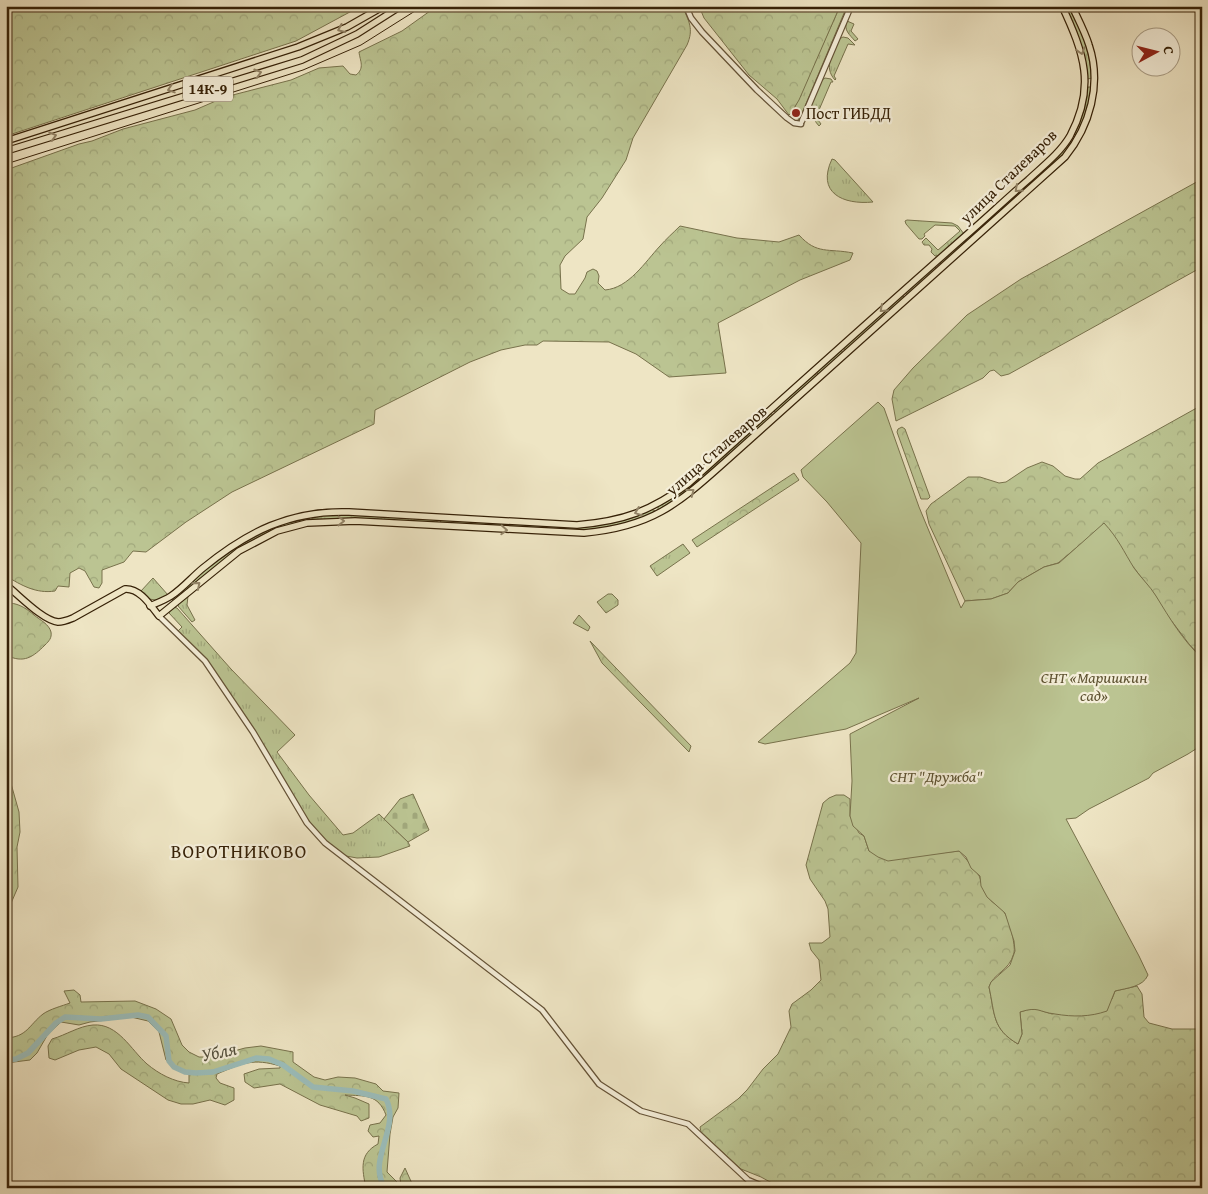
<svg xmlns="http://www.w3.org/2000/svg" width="1208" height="1194" font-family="'Gentium Book Plus',serif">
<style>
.grass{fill:url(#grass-tufts);stroke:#78724c}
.forest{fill:url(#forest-crowns);stroke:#78724c}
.cemetery{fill:url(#cemetery-stones);stroke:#78724c}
.garden{fill:#bbc492;stroke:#78724c}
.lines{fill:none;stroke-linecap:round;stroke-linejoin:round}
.river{stroke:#9bbdba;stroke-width:5.5}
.minor-casing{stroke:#645236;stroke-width:7}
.major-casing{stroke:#362107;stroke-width:8}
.minor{stroke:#f4eed9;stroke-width:4.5}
.major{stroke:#eee5c4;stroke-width:5.5}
.tram{stroke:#362107;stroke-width:1}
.oneway{stroke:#928366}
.poi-dot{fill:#8f2418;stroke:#f4eed9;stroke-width:2}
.labels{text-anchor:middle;stroke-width:4.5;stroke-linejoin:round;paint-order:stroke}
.shield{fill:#f4eed9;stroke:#6f5e46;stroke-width:1}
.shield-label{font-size:15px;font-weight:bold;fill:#362107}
.poi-label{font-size:16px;fill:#362107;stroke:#f4eed9;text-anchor:start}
.street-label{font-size:16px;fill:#362107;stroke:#f4eed9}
.park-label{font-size:16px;font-style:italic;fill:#5e5231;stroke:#f4eed9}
.water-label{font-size:18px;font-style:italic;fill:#54503d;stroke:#f4eed9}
.quarter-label{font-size:19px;letter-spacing:1px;fill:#362107;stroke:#f4eed9}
</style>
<defs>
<pattern id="grass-tufts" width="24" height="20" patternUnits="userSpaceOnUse" patternTransform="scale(1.25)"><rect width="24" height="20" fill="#bbc492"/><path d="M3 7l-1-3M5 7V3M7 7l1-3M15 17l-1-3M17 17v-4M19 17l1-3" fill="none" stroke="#a1a87c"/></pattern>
<pattern id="forest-crowns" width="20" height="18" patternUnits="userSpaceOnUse" patternTransform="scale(1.25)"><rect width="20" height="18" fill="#bbc492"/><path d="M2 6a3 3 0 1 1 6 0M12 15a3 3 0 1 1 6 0" fill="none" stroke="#a1a87c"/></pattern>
<pattern id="cemetery-stones" width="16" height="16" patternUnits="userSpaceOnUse" patternTransform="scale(1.25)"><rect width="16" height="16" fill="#bbc492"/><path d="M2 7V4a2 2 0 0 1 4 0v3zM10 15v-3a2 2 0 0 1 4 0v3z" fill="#a1a87c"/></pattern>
</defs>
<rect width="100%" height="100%" fill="#eee5c4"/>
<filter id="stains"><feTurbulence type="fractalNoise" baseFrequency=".004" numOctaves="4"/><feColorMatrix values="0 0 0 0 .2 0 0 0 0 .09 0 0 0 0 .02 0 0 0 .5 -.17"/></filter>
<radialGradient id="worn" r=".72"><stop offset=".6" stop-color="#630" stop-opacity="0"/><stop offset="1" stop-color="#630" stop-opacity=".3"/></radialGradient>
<g class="grass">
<polygon points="840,6 847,6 800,118 798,120 800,111 794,109"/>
<path d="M1064,6H1070C1082,32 1089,49 1092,78L1088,79L1087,76L1082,48Z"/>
<path d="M847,21L854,24L851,31L858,39L855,41C850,35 843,30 847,21Z"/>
<path d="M843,37L848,38L855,45L848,44L834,76L836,79L835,80C823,67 833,53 839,39Z"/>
<path d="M825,78L831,79L833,82H831L816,117L821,124L819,126C804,109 814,99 822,80Z"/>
<polygon points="1088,87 1091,87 1092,90 1088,111 1079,133 1076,135 1074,133"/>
<polygon points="1070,141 1072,143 1065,154 941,266 940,261"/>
<path d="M832,159L835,160L873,202C843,205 816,193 832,159Z"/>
<polygon points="907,220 952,223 958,226 964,234 939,256 935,256 931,252 932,249 929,245 924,245 922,242 926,238 938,250 960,231 955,226 935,225 924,234 925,236 922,239 919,239 906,224 905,221"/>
<polygon points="935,267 937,270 907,296 905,291"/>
<polygon points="902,295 905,298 845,351 844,349 844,346"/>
<polygon points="841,350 843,353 819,375 816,372 838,351"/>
<polygon points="815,373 817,376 776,413 774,411 774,408"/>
<polygon points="768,413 771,413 773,416 692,489 658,510 658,506"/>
<polygon points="651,509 655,511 647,517 601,530 562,530 562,527 582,526"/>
<polygon points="327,513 435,519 437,520 437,523 312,519 312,516"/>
<polygon points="310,516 309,521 256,539 174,601 172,599 220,556 270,526"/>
<polygon points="441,520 558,526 558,530 440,523"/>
<polygon points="683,544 690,553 657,576 650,566"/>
<polygon points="153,578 168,595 157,600 148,599 141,591"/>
<polygon points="188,596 187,605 195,620 192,622 178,606 179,603"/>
<polygon points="173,607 177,608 231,669 295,735 277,752 309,795 343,835 353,833 379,814 408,842 410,846 379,857 357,858 346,856 325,841 306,817 213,668 177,632 182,627 169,613 169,612"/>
</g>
<g class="forest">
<polygon points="6,6 361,6 296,41 6,136"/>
<path d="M437,6H682C689,21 694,29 687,45L633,138L626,160L602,198L587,217L583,239L565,256L560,265L561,289L569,294H575L585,278L587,272L593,269L597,271L599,276L598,283L605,290C629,288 645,262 660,246C666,239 673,233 680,226L737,238L779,242L799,235C817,255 828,248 853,253L850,260L800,280L718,323L726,373L669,377L636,354L609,342L543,341L537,345H525L501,350L470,362L375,410L374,424L232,492L186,522L146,552L133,551L124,562L102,570V583L99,588L94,587L85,571L79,568L70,573L69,587L58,586L55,591C36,594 21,585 6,576V170L79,144L92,141L123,129L195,110L225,97L291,80L319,68L343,66L350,74L356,75C365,68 360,61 359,52L402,31Z"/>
<polygon points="699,6 840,6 799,100 791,113 789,115 777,99 749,75 704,18"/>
<polygon points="1202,179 1202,267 1009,374 1001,376 994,370 990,371 983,378 896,421 892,399 894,390 913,368 967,315 1021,279"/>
<polygon points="1202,405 1202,658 1189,644 1161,607 1155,595 1134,568 1088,538 1058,563 1044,567 1018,582 1008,593 991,599 965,601 929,524 926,511 931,504 968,477 980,477 999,483 1006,482 1027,468 1042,462 1053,466 1065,476 1075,479 1080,479 1098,463"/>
<polygon points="902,427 905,429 930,497 928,499 921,499 897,432 898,429"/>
<polygon points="794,473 799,480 697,547 692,540"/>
<polygon points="608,594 612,594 618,600 618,605 606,613 597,602"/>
<path d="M10,603C20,604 27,609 34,615C40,620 49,624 51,632C52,638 49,641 45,645C33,657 24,664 6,655V606Z"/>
<polygon points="579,615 590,627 588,631 573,623"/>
<polygon points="590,641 691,746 689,752 602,663"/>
<polygon points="6,776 10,780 19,812 20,832 17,847 18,887 6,915"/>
<path d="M836,795H844L850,799V816L859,833L864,836L869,851L913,856L959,851C962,854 980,875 980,878C982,885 983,890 987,896C991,903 1000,906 1004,912C1009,918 1016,946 1014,953C1009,972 993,973 989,987C995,1014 992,1029 1018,1044L1022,1034L1020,1012L1033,1008L1052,1014L1112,999L1115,991L1137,986L1142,994L1144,1017L1149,1023L1172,1029H1202V1188H781L761,1177L741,1169L701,1132L700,1127L738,1099L747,1090L763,1069L778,1054L791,1027L789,1011L792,1004L811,990L821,980L819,960L811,950L809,943H822L830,937L828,909L825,901L810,879L806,865L823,803L829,798Z"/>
<path d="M74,990L80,995L81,1002L135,1001L156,1009L171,1019L182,1045L189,1052L199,1057H212L245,1048L261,1046L293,1052V1062L314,1077L325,1080L338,1077L355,1078L376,1084L383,1091L399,1093L398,1108L393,1117L390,1134L387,1172L401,1186L400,1178L405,1168L414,1188H366C362,1169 359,1154 378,1144L379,1136L373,1137L368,1131L370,1125L380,1123L386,1115C378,1094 365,1096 345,1095L355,1098L369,1104V1118L361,1121L357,1116L320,1105L280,1084L254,1088L245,1082L244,1074L259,1069L280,1068V1066C253,1058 243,1063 217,1074L216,1078L220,1083L234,1088V1100L225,1105L210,1100L193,1104H181L168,1100L121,1069L109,1054L96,1047L79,1050L55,1060L49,1058L48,1046L52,1039C66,1035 79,1026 93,1025C118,1023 131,1050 147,1064C159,1074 174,1082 189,1083V1073L178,1069L166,1060L159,1032L148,1021L131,1017L90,1022L79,1025L61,1022L48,1034L37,1053L30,1060L6,1063V1038C27,1037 29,1025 43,1014C50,1009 62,1006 70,1003L64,991Z"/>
</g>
<polygon class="cemetery" points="413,794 429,830 408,842 384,819 400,799"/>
<path class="garden" d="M878,402L884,408L919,507L961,608L965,601L991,599L1008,593L1018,582L1044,567L1059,563L1104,523C1118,538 1124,552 1134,568C1141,578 1150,586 1156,596C1169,617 1183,641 1202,658V745L1188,754L1153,773L1149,778L1089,809L1076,818L1066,819L1139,956L1148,975C1143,987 1127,988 1115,991L1107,1011C1090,1017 1073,1017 1055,1014C1038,1012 1039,1006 1020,1012L1022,1034L1018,1044C992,1029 995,1014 989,987L991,982L1010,965L1015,951L1014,941L1005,913L987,897L981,886L980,876L971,868L966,857L959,851L888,861L878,857L869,851L864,836L853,826L850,816L852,781L850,734L919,698L846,729L765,744L758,742L850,663L856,653L861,543L827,502L803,477L801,470Z"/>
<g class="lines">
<path class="river" d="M6,1060L16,1059L28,1053L56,1023L65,1017L101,1019L138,1015L148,1017L166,1036L169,1061L174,1067L185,1072L196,1073L213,1072L256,1058L269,1059L283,1065L313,1087L353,1091L386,1099C401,1128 366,1160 385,1188"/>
<g class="minor-casing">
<g id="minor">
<polyline points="686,6 691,18 702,32 757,90 787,118 794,123 801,124"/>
<polyline points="802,121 851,6"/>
<polyline points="159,616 205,661 253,732 307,823 325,843 542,1010 599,1084 641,1111 688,1124 748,1180 767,1188"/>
</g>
</g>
<g class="major-casing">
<g id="major">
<polyline points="6,141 298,47 347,27 384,6"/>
<polyline points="6,151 302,60 357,34 401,6"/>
<path d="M6,585C19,595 42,620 58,622C63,622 68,620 73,618L125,589C140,588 151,606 159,616L239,551L277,531L307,523L355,521L584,533C651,527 677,505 725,462L1065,157C1090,126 1102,84 1089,45C1085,32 1078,19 1072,6"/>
<path d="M150,606C157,603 165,600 171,596C183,588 192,577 203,568C247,532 290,510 349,512L577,525C624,521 651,511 689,483C780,401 871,319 963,238C985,219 1006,199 1028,180C1043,166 1060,153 1070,136C1096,87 1084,53 1062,6"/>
</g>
</g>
<use href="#minor" class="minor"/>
<use href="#major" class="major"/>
<polyline class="tram" points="6,164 303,70 361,45 423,6"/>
</g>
<defs><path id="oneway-chevron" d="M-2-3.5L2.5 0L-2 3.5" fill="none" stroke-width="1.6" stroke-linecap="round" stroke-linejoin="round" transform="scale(1.25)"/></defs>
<g class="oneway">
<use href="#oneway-chevron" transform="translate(341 29) rotate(156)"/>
<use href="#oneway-chevron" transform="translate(1081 51) rotate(73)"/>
<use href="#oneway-chevron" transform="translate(258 73) rotate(-17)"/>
<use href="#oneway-chevron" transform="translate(171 89) rotate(162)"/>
<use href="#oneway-chevron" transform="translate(53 136) rotate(-17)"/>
<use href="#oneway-chevron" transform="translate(1018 189) rotate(138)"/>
<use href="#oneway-chevron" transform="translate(883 309) rotate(138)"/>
<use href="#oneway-chevron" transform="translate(691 492) rotate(-38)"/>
<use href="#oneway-chevron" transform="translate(638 512) rotate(159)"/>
<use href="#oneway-chevron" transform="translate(341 521)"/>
<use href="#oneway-chevron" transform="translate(504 530) rotate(3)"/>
<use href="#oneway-chevron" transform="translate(197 585) rotate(-40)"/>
</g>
<circle class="poi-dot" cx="796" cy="113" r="5"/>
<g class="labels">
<rect class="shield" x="183" y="76.5" width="50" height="25" rx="4"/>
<g class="shield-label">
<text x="208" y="94">14К-9</text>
</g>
<g class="poi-label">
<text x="806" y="119">Пост ГИБДД</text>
</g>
<g class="street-label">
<text transform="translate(1008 176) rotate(-44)" y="6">улица Сталеваров</text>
<text transform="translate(716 450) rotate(-41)" y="6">улица Сталеваров</text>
</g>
<g class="park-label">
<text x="1094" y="683">СНТ «Маришкин<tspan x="1094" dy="18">сад»</tspan></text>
<text x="936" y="782">СНТ "Дружба"</text>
</g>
<g class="water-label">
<text transform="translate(219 1052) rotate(-12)" y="6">Убля</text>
</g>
<g class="quarter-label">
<text x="239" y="858">ВОРОТНИКОВО</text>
</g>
</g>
<rect width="1208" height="1194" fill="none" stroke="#eee5c4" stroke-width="25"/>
<rect x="8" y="8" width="1193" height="1179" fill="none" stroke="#362107" stroke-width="2.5"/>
<rect x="12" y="12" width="1183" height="1169" fill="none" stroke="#362107"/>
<g transform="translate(1156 52) rotate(83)"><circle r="24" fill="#f4eed9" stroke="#a89c85"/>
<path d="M0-4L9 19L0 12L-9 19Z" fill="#8f2418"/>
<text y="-8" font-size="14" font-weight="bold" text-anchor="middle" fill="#362107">С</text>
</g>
<rect width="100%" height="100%" filter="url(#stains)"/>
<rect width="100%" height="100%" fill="url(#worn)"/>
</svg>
